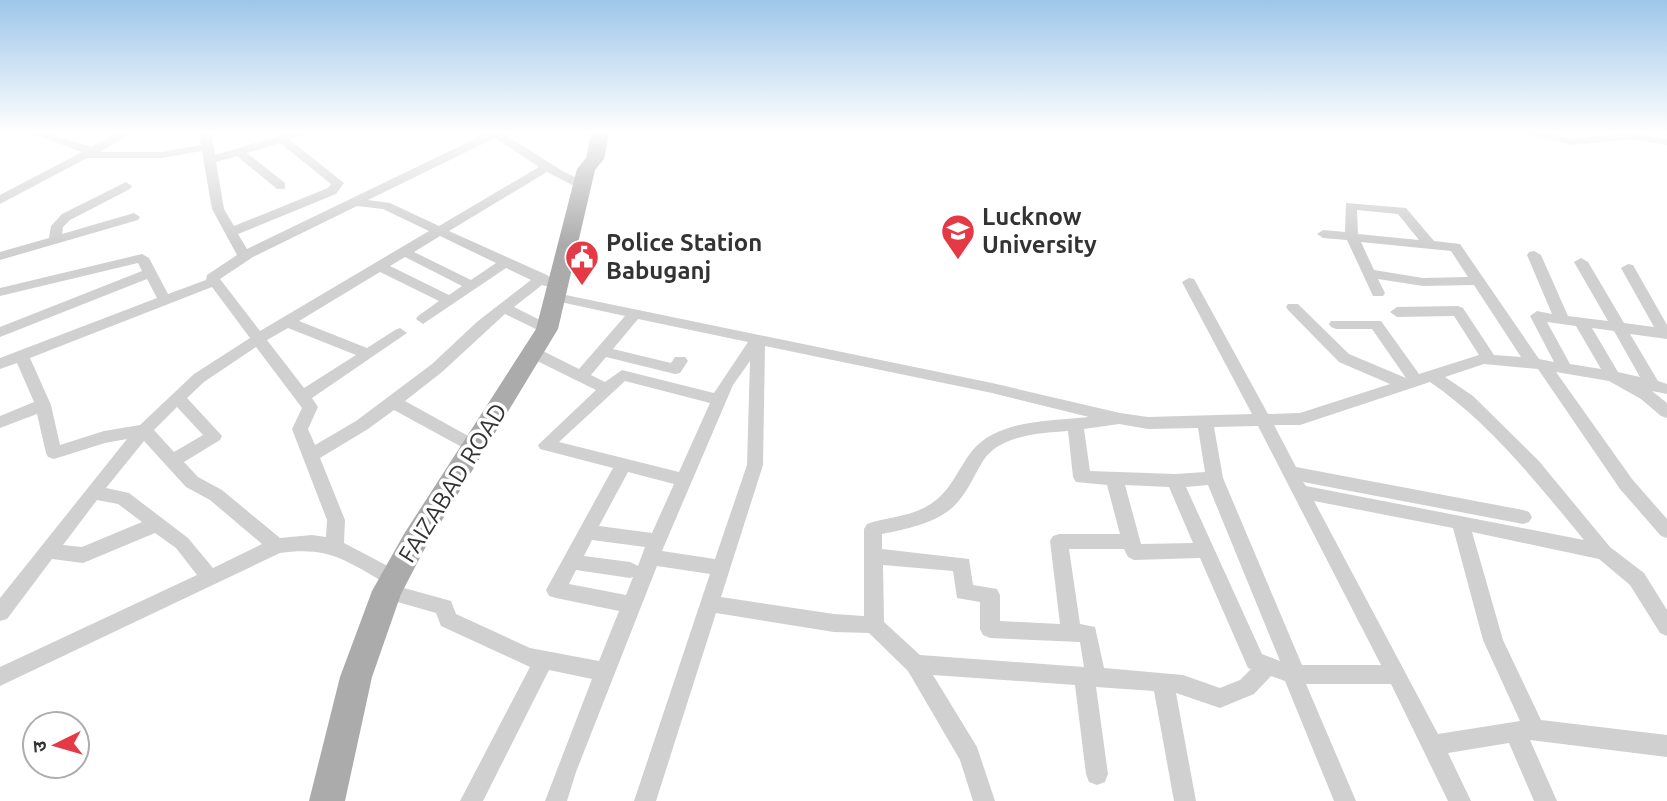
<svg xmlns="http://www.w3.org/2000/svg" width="1667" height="801" font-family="Ubuntu,'Noto Sans Devanagari',sans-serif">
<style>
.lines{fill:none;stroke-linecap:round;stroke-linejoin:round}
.street{fill:#d0d0d0;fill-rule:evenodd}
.primary{fill:#ababab;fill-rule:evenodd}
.labels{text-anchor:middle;stroke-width:7;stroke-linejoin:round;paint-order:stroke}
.poi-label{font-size:24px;font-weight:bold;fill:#333;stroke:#fff;text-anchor:start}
.street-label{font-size:24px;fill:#333;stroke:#fff}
</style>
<rect width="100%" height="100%" fill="#fff"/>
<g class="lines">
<g class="street">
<path d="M31,133H48L91,147L118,133H132L100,152H162L201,145L199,133H211L215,155L288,133H306L290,140L344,183L336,194L238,234L247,249L487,133H503L564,172L586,182V188H578L547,172L449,231L547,275L556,283L549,287L542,285L514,307L552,326L554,329L552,332H542L505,314L442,372L405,401L481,443L483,447L481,451H469L394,410L368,429L320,458L345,520L344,543L401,573L403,579L397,586L451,601L456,614L530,648L599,661L619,611L556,598L549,596L546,590L613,468L540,449L538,445L596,390L529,357L527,353L534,348L539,349L579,369L625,316L551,300L549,297L551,294L556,293L992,383L1120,413L1148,417L1252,414L1182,282L1189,278L1194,279L1268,414L1300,413L1390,384L1339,362L1288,310L1286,307L1288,304H1298L1349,354L1406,378L1372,329H1336L1331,327L1329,324L1331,321H1381L1419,374L1479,355L1454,316L1397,317L1390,312L1397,307L1458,306L1463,308L1494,355L1521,357L1474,285L1423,286L1378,279L1385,293L1383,296H1373L1347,240L1323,238L1317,234L1323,230L1345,232L1346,203L1406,208L1434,241L1460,244L1539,359L1554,362L1530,316L1537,311L1552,314L1527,255L1529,252L1534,251L1541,255L1568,316L1608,321L1574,262L1581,258L1588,262L1624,323L1654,327L1621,268L1628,264L1633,265L1667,325V339L1630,334L1658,381L1667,384V394L1652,391L1667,403V418L1661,416L1641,399L1609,381L1556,372L1632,479L1667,519V538L1661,536L1620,489L1538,369L1484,364L1445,377L1473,396L1538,460L1610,547L1644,573L1667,610V636L1660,633L1630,585L1599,559L1472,532L1503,640L1541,720L1667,735V757L1530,740L1557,801H1534L1509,743L1448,753L1471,801H1448L1391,684H1306L1356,801H1334L1285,681L1271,676L1254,694L1220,708L1176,693L1196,801H1174L1154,691L1096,687L1108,774L1105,782L1097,785L1089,782L1086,774L1075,685L933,675L977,747L995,801H973L960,760L908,671L869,633L834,632L716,613L656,801H634L710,574L657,566L576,772L567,801H545L592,679L549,670L483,801H460L530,667L441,626L436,613L380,597L377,591L380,585L385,583C346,560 327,546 280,553L0,686V667L197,575L176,548L155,533L83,563L52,559L7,619L0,621V598L127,439L105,443L54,459L48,457L46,453L37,414L0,428V416L34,402L17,363L0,369V358L157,298L147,279L0,337V327L142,271L138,263L0,296V288L142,254L149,258L168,294L206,280L207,275L237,255L212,209L202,151L162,158H87L0,204V195L82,152ZM495,138L539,167L439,226L390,203L368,200ZM280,143L331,184L328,188L234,226L224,209L216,162L237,156L277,189H285V183L247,153ZM357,206L383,209L429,231L260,331L220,279L253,257ZM1357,210L1398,214L1419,240L1358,234ZM440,236L496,263L471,280L414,252ZM1361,242L1451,251L1468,277L1423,278L1374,270ZM405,257L462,286L449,295L390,266ZM506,268L531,280L478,321L432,364L356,421L315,445L308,429L318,407L312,398L407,333L400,328L395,330L367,348L299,321L380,272L439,301L418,316L416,319L423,324ZM212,287L250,338L194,374L140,425L104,431L60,445L51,405L30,358ZM638,319L748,342L714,393L622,370L605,382L591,375L606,357L675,374L680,373L688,361L685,357H675L671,363L613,349ZM1547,322L1576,326L1601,369L1570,364ZM288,328L356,355L304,388L267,340ZM1592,328L1614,331L1640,377L1618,372ZM765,346L992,393L1089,417C1053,421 998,419 972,451C957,470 951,492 929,505C910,517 887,517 867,524L864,529V616L834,614L721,597L763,465ZM256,347L302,408L292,429L327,520L326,537L312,535L280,538L222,490L198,477L184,462L220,440L222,436L187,398L204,382ZM750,361L747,465L715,559L662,551L733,385ZM625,381L710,403L679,472L559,442ZM1430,382C1491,424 1537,483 1584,540L1306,486L1303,482L1523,524L1529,522L1532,517L1529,512L1523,510L1296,467L1274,425H1300ZM177,407L203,435L174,452L154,430ZM1119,424L1148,429L1198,428L1205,472L1175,474L1090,471L1084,429ZM1258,426L1381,665H1302L1223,478L1214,427ZM1068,431L1073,477L1076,482L1107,485L1120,534H1059L1053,536L1050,541L1060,624L1000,621V595L997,589L973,585L969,559L882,549V534C906,529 934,524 953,507C967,494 973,477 983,461C1000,435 1039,433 1068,431ZM144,441L186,487L210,500L262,544L213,568L188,538L129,493L106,488ZM628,472L674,484L652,533L599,526ZM1125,485L1169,487L1193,543L1141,544ZM1208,485L1280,661L1262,654L1186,487ZM97,500L118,504L142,522L82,547L63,545ZM1314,501L1453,528L1483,640L1520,721L1438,734ZM592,540L645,547L638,566L630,562L584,556ZM1069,549H1124L1128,557L1134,560L1200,558L1248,668L1251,669L1240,680L1220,688L1183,675L1104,668L1095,627L1080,624ZM883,565L953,571L957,598L980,602V629L983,635L990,638L1080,642L1084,667L920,655L884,622ZM576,570L630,578L633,577L626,595L569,584Z"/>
<polygon points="1525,133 1546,133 1572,139 1633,133 1667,139 1667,145 1631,139 1572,145"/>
<polygon points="126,182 132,186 130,189 70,220 63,227 62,234 134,213 140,217 138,220 0,260 0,252 49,238 51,226 62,214"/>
</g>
<polygon class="primary" points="591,133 609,133 604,159 595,170 558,329 424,550 401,594 372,677 345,801 309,801 340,677 372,591 404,534 536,329 577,169 586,158"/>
</g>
<linearGradient id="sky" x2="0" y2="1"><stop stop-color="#9ec6ea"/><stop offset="0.54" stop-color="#fff"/><stop offset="1" stop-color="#fff" stop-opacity="0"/></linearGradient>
<rect width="1667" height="245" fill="url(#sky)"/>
<defs>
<g id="university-pin" transform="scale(1.75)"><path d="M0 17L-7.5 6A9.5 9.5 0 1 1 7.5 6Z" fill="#e63946" stroke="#fff"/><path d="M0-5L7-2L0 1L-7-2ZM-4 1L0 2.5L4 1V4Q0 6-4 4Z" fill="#fff"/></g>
<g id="civic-pin" transform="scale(1.75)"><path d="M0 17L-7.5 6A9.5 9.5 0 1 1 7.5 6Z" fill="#e63946" stroke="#fff"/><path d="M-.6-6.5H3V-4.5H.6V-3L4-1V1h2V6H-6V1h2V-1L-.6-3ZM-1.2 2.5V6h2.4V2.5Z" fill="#fff"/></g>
</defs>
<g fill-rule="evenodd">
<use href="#university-pin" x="958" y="231"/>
<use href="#civic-pin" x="582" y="257"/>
</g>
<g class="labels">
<g class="poi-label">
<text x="982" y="225">Lucknow<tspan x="982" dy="28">University</tspan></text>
<text x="606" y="251">Police Station<tspan x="606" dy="28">Babuganj</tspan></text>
</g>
<g class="street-label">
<text transform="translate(453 483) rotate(-58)" y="8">FAIZABAD ROAD</text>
</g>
</g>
<g transform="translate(56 745) rotate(265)"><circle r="33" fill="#ffffff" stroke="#adadad" stroke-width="2"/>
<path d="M0-5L12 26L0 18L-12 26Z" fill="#e63946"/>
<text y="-10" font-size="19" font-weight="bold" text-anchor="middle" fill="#333333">उ</text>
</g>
</svg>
